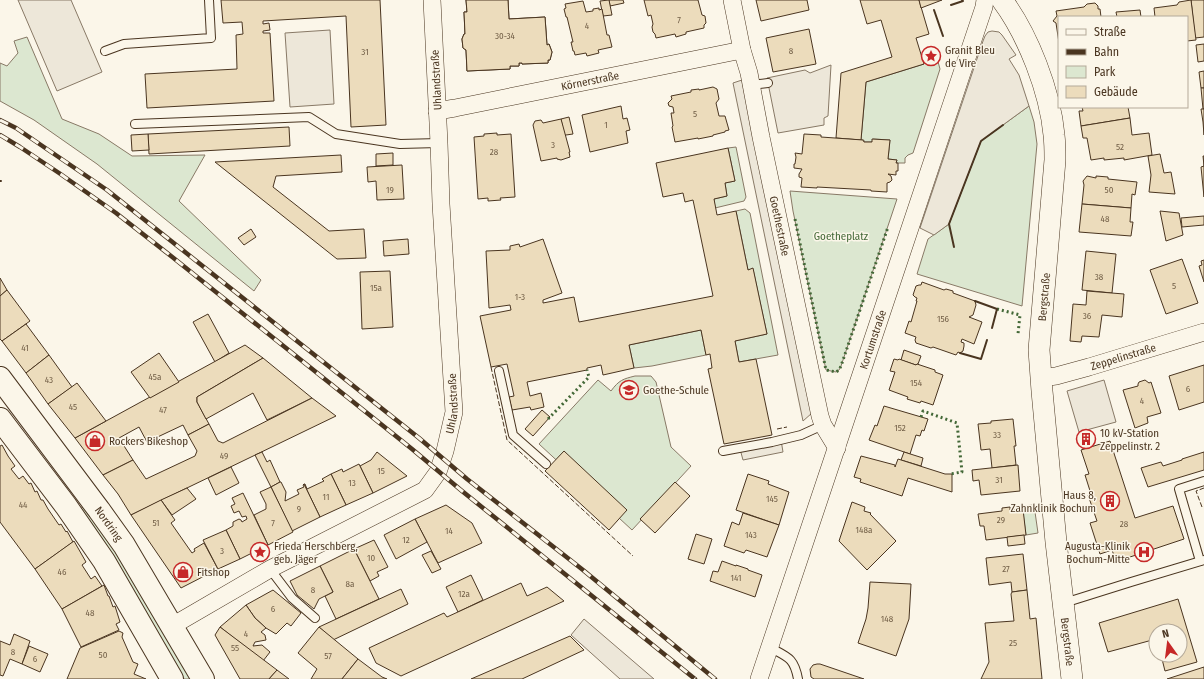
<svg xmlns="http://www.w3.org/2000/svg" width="1204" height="679" font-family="'Fira Sans Condensed',sans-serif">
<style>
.green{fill:#dce7d0;stroke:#887966}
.parking{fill:#ede7d9;stroke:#887966}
.building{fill:#ecdcbc;stroke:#4a3520}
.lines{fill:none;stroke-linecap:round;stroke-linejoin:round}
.service-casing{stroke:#4a3520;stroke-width:10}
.minor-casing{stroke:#4a3520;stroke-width:18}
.tertiary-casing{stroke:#4a3520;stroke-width:22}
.primary-casing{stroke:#4a3520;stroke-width:24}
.service{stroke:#fbf6e9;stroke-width:8}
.minor{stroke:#fbf6e9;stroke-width:17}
.tertiary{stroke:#fbf6e9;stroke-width:21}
.primary{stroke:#fbf6e9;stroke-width:22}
.rail-casing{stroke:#4a3520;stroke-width:4.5}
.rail{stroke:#fbf6e9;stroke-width:3;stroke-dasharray:9;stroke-linecap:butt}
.hedge{stroke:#436837;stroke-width:3;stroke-dasharray:2 3;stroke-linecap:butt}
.fence{stroke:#4a3520;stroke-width:1;stroke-dasharray:5 2;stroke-linecap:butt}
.wall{stroke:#4a3520;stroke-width:2}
.labels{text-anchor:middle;stroke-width:3;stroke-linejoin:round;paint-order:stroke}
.number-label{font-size:9px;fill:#725f47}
.poi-label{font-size:11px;fill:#4a3520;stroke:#fbf6e9;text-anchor:start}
.street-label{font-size:11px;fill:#4a3520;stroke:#fbf6e9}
.park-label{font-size:11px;fill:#436837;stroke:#fbf6e9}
</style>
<rect width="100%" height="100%" fill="#fbf6e9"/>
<g class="green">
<polygon points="27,37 62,119 99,134 132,156 205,155 179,201 261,280 254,291 97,164 34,120 0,101 0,63 7,66 18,53 14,41"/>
<polygon points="937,58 940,69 913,153 908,155 905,158 905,163 896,163 897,160 888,159 890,140 873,139 872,142 864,142 864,140 861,140 866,82 924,64 924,62"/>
<polygon points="1029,106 1034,122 1037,144 1022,306 917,274 928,239 949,224 981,141"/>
<polygon points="736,147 746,197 744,201 715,208 714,199 727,196 725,183 735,181 728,148"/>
<polygon points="790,191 897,199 841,366 839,370 836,372 826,370 793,211"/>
<polygon points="745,209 750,213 778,355 739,362 735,341 767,334 753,269 748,270 736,211"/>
<polygon points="701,330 706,355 652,366 634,368 629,345"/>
<path d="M635,376H651L656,382L671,447L691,466L632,530L539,444L598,380L611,391C619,380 623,379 635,376Z"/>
<polygon points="86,505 115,548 191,679 184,679 127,581 80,509"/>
<polygon points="1034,505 1038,533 1026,535 1022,506"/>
</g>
<g class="parking">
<polygon points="18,0 71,0 102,72 57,91"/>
<polygon points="330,30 334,104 290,107 285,33"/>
<polygon points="992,31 999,32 1002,35 1016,55 1009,59 1019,75 1029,106 981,141 949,224 934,235 920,228 983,41 985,36 988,32"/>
<polygon points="831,65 828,116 824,118 824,125 778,133 767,78 805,70 810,73"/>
<polygon points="742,80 812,413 803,421 733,83"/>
<polygon points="1104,380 1116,422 1079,432 1067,391"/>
<polygon points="781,440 783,452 743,460 740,449"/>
<polygon points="584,619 654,679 620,679 571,635"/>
</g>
<g class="building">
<polygon points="221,0 380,0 386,125 351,127 346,16 263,21 263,24 269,23 270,30 263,31 263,33 270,33 274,101 147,108 145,74 237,69 236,35 243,34 242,22 223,23"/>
<polygon points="466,0 508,0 509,19 545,17 547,45 549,44 552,52 550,60 548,60 548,63 522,64 522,63 519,63 519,66 510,66 510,69 467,71 466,50 463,48 462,39 464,34 465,34 464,12 467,12"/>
<polygon points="466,0 508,0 509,19 545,17 547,45 549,44 552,52 550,60 548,60 548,63 522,64 522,63 519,63 519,66 510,66 510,69 467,71 466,50 463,48 462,39 464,34 465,34 464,12 467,12"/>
<polygon points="609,0 623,0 624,3 610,6"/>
<polygon points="609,0 612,15 603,16 600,1"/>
<polygon points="644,0 698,0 702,15 705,16 706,23 704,25 704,28 686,32 686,34 676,37 675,34 656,38 655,34 653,32 652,27 653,24 651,15 648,16"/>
<polygon points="756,0 807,0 809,10 761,21"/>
<polygon points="860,0 919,0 929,34 916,38 924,64 866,82 861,140 836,138 841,73 892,57 881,20 867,24"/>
<polygon points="919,0 942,0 921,8"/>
<polygon points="1191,0 1204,0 1204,37 1195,38"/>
<polygon points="1191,0 1196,40 1187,41 1187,17 1155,17 1154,8 1177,5 1179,2"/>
<polygon points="583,1 586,12 593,11 593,9 599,8 599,10 602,9 607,35 609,35 612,47 598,50 599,53 587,56 586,53 575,55 574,51 573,51 571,42 573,42 567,17 566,17 564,9 566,8 565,4"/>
<polygon points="1095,3 1098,6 1098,9 1100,9 1101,17 1059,17 1059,43 1056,23 1053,21 1057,16 1056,11 1084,7 1087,4"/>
<polygon points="1140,10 1141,17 1117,17 1116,12"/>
<polygon points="809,29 816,64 773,72 766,38"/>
<polygon points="1204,44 1204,61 1198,62 1196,45"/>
<polygon points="1204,71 1204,88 1201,88 1199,72"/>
<polygon points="713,87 717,89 719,99 716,103 719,116 725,116 729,130 725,131 725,132 713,135 713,136 698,139 698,138 675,142 672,127 673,126 671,113 674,113 673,107 669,106 668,103 672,99 671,96 691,92 691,90 699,89 699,90"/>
<polygon points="1201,88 1204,88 1204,109 1203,109"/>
<polygon points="621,106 623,119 627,118 630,130 626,131 628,143 590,152 582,115"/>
<polygon points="1082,107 1128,107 1130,118 1081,126 1079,111 1083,111"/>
<polygon points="1201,109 1204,109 1204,135 1203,122"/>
<polygon points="569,117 573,134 566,135 564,135 561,119"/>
<polygon points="1130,118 1132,135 1149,133 1152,155 1124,160 1124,158 1104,160 1104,158 1091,160 1087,138 1083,138 1081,126"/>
<polygon points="561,119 570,152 569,152 570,157 561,160 557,159 557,158 541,161 533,125 535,121 541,120 543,123"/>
<polygon points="289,127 290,146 149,154 148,134"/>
<polygon points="497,133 497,135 511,134 515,197 500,198 501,200 488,201 488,198 478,199 474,137 484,136 484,134"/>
<polygon points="148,134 149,150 132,151 131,135"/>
<polygon points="804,134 821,135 821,137 863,140 864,142 872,142 872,139 890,140 888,159 897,160 896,163 898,163 898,171 896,171 896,175 888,174 891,176 892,180 890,182 887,183 887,192 871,191 871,190 817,187 817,188 801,187 802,178 799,177 799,174 802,169 794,168 794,164 795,164 796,157 795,153 802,154"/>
<polygon points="728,148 735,181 725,183 727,196 714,199 717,215 736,211 748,270 753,268 767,334 735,341 739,362 756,359 772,435 724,444 708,369 712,368 710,354 706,355 701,330 629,345 634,368 603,375 601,365 587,368 587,370 527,382 530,396 541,393 544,407 531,410 530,407 512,410 509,397 514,396 507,364 491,367 480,316 511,310 510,305 489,308 486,251 510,250 510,246 519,244 520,247 543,239 562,293 543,300 543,303 574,297 579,322 713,296 693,200 685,202 683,193 663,197 656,163"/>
<polygon points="393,153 393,165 376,166 376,154"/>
<polygon points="1160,154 1164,173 1171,172 1175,194 1149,192 1151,175 1148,156"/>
<polygon points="341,155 342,172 276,176 273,187 329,231 364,229 366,258 337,259 215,162"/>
<polygon points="1203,156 1204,156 1204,197 1201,167 1204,166"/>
<polygon points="402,165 404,199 377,200 376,181 368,182 367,167"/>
<polygon points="1087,176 1096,178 1096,176 1108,177 1108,179 1137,182 1135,195 1132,194 1131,208 1082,204 1084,185 1083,181"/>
<polygon points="1082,204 1131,208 1130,222 1133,222 1131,236 1079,232"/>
<polygon points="1160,211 1179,213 1183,235 1166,241"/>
<polygon points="1204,216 1204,225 1182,227 1181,218"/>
<polygon points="251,229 256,237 244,245 238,238"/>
<polygon points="408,239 409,254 384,256 383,241"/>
<polygon points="1086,251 1116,254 1112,293 1082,290"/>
<polygon points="1182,259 1198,303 1166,314 1150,270"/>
<polygon points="1204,260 1204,282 1199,266 1202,265 1201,261"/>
<polygon points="390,271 393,327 362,329 360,272"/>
<polygon points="0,278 7,290 0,296"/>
<polygon points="922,282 944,290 946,289 953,291 953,293 975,301 976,305 973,315 969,317 982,322 974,344 962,339 961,342 964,343 964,346 963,351 960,353 958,352 956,355 933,347 931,348 916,343 915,340 916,337 905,333 909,321 911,322 917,301 916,301 917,298 915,297 913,295 916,286 919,285 921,285"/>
<polygon points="7,290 30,321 2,341 0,339 0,296"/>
<polygon points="1087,291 1124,294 1122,317 1102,315 1099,337 1082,336 1081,342 1070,341 1073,304 1086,305"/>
<polygon points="208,314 229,353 215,362 193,322"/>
<polygon points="26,324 49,355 26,373 2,341"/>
<polygon points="245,345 263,358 197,397 197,402 209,424 188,435 183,425 147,442 139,427 119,438 133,460 103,475 75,438"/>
<polygon points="904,350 921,356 918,364 917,364 916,365 901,360"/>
<polygon points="159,353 179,382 150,398 131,372"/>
<polygon points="49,355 72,387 48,404 26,373"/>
<polygon points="263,358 312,398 267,420 253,393 206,419 197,402 197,397"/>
<polygon points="894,359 898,360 899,359 916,365 917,364 935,370 935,372 943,375 933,405 921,401 920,403 907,399 908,397 889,390 895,372 890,371"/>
<polygon points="1204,365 1204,402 1179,410 1169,376"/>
<polygon points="1145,380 1149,383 1151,382 1161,413 1147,417 1148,423 1135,428 1123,390 1138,386 1138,384 1139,382"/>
<polygon points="77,383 106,421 75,438 48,404"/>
<polygon points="312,398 336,416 131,515 118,494 103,475 133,460 146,479 195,456 197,451 188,435 209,424 218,441 223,443"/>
<polygon points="884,406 928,419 924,431 922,430 920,436 916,435 910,454 869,440 875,425 877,426"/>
<polygon points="542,410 550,417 533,436 525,429"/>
<polygon points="1013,419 1016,446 1014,446 1016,465 992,468 990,449 981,450 978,424 991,423 991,421"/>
<polygon points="1088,432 1091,443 1084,445 1080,435"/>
<polygon points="1110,441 1135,518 1173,506 1184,539 1124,559 1116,561 1112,550 1100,554 1090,523 1097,521 1088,495 1091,494 1085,475 1089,474 1081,450"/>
<polygon points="2,445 8,456 15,466 11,469 19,479 23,476 29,484 31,483 35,492 37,491 41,500 43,500 48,509 59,525 61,524 66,532 67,531 73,542 35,569 0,522 0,446"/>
<polygon points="564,451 627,510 609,530 545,471"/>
<polygon points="262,452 267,462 270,460 280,482 271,487 255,455"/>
<polygon points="377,452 407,476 373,493 360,466 371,460"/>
<polygon points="904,452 923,458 921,466 901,460"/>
<polygon points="1204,452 1204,470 1148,487 1141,468 1161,462 1163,466 1182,460 1182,459"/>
<polygon points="861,456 895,465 895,467 898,459 945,474 952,474 952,492 908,478 902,496 860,482 861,479 854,477"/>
<polygon points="359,464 373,493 346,505 331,474 342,469 343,472"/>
<polygon points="1018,465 1020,491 981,495 979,480 973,481 972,470"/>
<polygon points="231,467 239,483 216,495 208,478"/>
<polygon points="331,474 346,505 320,517 304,484 305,484 307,489 324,481 322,479"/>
<polygon points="748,474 769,481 768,484 789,492 779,525 736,510"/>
<polygon points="280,482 281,482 286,492 285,501 299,494 297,490 304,487 303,485 304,484 320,517 292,531 271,487"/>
<polygon points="675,482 690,496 655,533 640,519"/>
<polygon points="271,487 293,532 268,545 254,515 266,509 266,504 260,492"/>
<polygon points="187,488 196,499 172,515 161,500"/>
<polygon points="243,493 268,545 240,559 226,530 233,526 233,522 239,519 241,520 242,522 247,519 246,516 242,517 239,511 234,513 231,506 235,504 232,498"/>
<polygon points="161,500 175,520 171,523 192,553 195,551 194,549 204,543 218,569 181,588 131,515"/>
<polygon points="852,502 865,507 864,511 871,513 870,514 896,541 867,570 839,541"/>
<polygon points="446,505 472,523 482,543 438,563 415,519"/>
<polygon points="1010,507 1010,510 1023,509 1026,535 986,540 984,526 980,526 978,514 1002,511 1002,508"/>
<polygon points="743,513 779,525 767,557 746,550 744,553 724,546 732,522 739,525"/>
<polygon points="415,519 427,542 396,559 384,535"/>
<polygon points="226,530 240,559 218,569 203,540"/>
<polygon points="696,534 712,539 704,564 688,559"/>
<polygon points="1024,535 1025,544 1008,546 1007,537"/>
<polygon points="374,540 388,567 377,572 379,576 370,581 354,549"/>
<polygon points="74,541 86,562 82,565 91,579 95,576 102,586 62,609 35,569"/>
<polygon points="354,549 379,599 336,619 325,596 333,592 320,566"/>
<polygon points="431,551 441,569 432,573 422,555"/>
<polygon points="1023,554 1027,590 1012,592 1011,582 989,585 986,558"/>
<polygon points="722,561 736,566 736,565 748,569 748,570 762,575 755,597 710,581 713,571 718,572"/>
<polygon points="320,566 333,592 319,599 314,609 297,595 290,581"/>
<polygon points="471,575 483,600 458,612 446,587"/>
<polygon points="870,582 911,584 909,619 896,656 858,643 866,619 868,608"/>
<polygon points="521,583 527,596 547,587 564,601 401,676 376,663 369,648 444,613 447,617"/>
<polygon points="104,585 108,596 109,596 113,607 115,606 120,622 116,624 119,630 81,647 62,609"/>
<polygon points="401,589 408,604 333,640 319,627"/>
<polygon points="273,590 301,613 291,626 287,623 276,634 266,628 255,618 246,605"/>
<polygon points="1027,590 1030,619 1036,618 1042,679 981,679 989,662 985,623 1014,621 1011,594 1012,592"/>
<polygon points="1178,599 1197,662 1165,671 1161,655 1180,655 1180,631 1156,631 1156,639 1108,652 1099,623"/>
<polygon points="246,605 255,618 266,628 261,632 265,635 266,640 255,642 253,646 262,645 270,652 263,661 220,627"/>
<polygon points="220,627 277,670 269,679 240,679 215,635"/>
<polygon points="319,627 358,659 342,679 311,679 317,669 298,653"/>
<polygon points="119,631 123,633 122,637 133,662 138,664 134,674 146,679 67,679 80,648"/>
<polygon points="14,634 30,641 22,664 10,659 3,676 0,675 0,641 10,645"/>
<polygon points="570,636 584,650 522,679 471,679"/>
<polygon points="29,646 48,654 40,672 22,664"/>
<polygon points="358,659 382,677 387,679 342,679"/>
<polygon points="817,664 820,664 864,679 814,679 811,677 810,669 813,665"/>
<polygon points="1204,667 1204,679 1167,679"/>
<polygon points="277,670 289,679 269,679"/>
</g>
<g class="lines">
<g class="service-casing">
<g id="service">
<polyline points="105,51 124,44 211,38 209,0"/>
<polyline points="751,85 768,83"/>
<polyline points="135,124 309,117 336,134 400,144 439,143"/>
<polyline points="499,371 513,435 546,464"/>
<polyline points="723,451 772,442 801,435 823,425"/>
<polyline points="1200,561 1179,489 1204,481"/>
<polyline points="270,569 292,598 315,618"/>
<polyline points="1064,603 1131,582 1204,560"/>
<path d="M769,647C787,657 794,657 798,679"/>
</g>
</g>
<g class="minor-casing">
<g id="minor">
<path id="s1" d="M732,0L742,50L749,73L761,137L820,416L823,425L837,448"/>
<path id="s2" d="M437,111L455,108L742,50"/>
<path id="s3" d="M1041,378L1056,376L1089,367L1204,332"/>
<path id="s4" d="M172,626L270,569L425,490L438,472L445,451L454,412L441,204L439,143L432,0"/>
<path id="s5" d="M759,679L984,7L985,0"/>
</g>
</g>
<g class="tertiary-casing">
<g id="tertiary">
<path id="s6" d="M1002,0C1028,35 1050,91 1054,135C1055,143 1055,152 1055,160L1039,350L1042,391L1056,542L1072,679"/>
</g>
</g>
<g class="primary-casing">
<g id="primary">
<path id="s7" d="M0,378L99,510L124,545L203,679"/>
<polyline points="0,419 66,506 104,561 172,679"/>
</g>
</g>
<use href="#service" class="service"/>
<use href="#minor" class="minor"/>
<use href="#tertiary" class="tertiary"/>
<use href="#primary" class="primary"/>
<g class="rail-casing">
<g id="rail">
<polyline points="0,120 16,128 107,190 419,438 467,479 583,570 715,679"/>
<polyline points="0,135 20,147 59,173 116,213 171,256 412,449 462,491 695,679"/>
</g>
</g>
<use href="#rail" class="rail"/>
<g class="hedge">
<polyline points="795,219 826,370 836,372 839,370 841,366 888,227"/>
<polyline points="997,309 1020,315 1018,334"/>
<polyline points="921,417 923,411 957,423 962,472 950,474"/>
<polyline points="548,419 589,377 587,370"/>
</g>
<g class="fence">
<polyline points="491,367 507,440 633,556"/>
<polyline points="777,429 787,427"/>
<polyline points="1202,507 1196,491 1204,488"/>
</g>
<g class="wall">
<polyline points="951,5 963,1 962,0"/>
<polyline points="934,10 943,36"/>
<polyline points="0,181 1,181"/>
<polyline points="954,247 949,224 981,141 1003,125"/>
<polyline points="975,301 997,309 992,328"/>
<polyline points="960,353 981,359 987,340"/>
</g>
</g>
<defs>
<g id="sight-ring" transform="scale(1)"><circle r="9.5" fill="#fbf6e9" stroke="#c62828" stroke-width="1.5"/><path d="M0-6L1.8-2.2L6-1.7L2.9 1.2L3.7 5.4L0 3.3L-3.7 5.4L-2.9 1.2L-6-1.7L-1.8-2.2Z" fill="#c62828"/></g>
<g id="school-ring" transform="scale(1)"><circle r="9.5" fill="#fbf6e9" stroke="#c62828" stroke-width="1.5"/><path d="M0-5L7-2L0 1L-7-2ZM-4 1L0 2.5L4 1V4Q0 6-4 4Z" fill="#c62828"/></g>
<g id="building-ring" transform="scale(1)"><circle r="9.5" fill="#fbf6e9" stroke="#c62828" stroke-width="1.5"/><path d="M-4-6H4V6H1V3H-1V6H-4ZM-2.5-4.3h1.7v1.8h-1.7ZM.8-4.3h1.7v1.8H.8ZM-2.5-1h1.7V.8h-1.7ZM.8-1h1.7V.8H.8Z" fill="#c62828"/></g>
<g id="shop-ring" transform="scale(1)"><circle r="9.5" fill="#fbf6e9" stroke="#c62828" stroke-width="1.5"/><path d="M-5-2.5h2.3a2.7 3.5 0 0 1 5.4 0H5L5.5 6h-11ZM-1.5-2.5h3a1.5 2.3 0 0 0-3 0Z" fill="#c62828"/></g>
<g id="hospital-ring" transform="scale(1)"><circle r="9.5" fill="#fbf6e9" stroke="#c62828" stroke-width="1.5"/><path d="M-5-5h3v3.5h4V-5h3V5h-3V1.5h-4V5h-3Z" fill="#c62828"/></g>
</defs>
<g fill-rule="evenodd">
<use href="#sight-ring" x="931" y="56"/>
<use href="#school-ring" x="629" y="390"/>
<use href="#building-ring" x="1086" y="439"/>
<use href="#shop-ring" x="95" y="441"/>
<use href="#building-ring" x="1110" y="501"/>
<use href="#sight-ring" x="260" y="552"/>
<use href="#hospital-ring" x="1144" y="552"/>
<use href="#shop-ring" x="183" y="572"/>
</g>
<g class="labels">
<g class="number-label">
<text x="679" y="23">7</text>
<text x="587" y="29">4</text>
<text x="505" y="39">30-34</text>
<text x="791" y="54">8</text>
<text x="365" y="55">31</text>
<text x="695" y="117">5</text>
<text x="606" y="128">1</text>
<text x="553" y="148">3</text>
<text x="1120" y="150">52</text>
<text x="494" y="155">28</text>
<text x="390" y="193">19</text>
<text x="1109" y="193">50</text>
<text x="1105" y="222">48</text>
<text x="1099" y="280">38</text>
<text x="1174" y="289">5</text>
<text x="376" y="291">15a</text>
<text x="520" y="300">1-3</text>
<text x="1087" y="319">36</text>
<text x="943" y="322">156</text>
<text x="25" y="351">41</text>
<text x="155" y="380">45a</text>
<text x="49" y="383">43</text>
<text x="916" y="386">154</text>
<text x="1188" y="392">6</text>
<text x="1142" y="404">4</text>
<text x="73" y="410">45</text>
<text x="163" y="413">47</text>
<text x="900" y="431">152</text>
<text x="997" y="438">33</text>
<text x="224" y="459">49</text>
<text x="381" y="474">15</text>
<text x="999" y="483">31</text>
<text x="352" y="486">13</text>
<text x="326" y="500">11</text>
<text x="772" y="502">145</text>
<text x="23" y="508">44</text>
<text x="299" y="512">9</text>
<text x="1001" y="523">29</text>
<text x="156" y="526">51</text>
<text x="273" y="526">7</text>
<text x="1124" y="527">28</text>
<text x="864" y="533">148a</text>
<text x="449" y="534">14</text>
<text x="751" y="538">143</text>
<text x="406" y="543">12</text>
<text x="222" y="554">3</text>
<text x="371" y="561">10</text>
<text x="1006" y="572">27</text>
<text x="62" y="575">46</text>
<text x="736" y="581">141</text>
<text x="350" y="587">8a</text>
<text x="313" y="593">8</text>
<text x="464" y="597">12a</text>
<text x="273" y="612">6</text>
<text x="90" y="616">48</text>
<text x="887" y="622">148</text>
<text x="246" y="637">4</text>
<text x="1013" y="646">25</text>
<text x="235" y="651">55</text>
<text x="13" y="655">8</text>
<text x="103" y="658">50</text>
<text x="328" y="659">57</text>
<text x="35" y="662">6</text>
</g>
<g class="poi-label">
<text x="945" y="54">Granit Bleu<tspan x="945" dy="13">de Vire</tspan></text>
<text x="643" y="394">Goethe-Schule</text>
<text x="1100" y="437">10 kV-Station<tspan x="1100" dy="13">Zeppelinstr. 2</tspan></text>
<text x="109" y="445">Rockers Bikeshop</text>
<text x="1096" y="499" text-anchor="end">Haus 8,<tspan x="1096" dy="13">Zahnklinik Bochum</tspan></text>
<text x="274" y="550">Frieda Herschberg,<tspan x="274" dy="13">geb. Jäger</tspan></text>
<text x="1130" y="550" text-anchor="end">Augusta-Klinik<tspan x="1130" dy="13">Bochum-Mitte</tspan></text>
<text x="197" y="576">Fitshop</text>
</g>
<g class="street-label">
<text transform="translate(436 80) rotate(-93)" y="4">Uhlandstraße</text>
<text dy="4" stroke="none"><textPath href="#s2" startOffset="156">Körnerstraße</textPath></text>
<text dy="4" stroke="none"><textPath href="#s1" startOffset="231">Goethestraße</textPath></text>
<text transform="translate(1044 297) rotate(-85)" y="4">Bergstraße</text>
<text dy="4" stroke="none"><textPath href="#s5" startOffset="358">Kortumstraße</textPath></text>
<text dy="4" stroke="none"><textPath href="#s3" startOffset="85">Zeppelinstraße</textPath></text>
<text dy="4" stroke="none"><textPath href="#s4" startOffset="380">Uhlandstraße</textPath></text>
<text dy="4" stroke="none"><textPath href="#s7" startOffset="182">Nordring</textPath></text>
<text dy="4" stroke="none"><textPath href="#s6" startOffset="655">Bergstraße</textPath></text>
</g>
<g class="park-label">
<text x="841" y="240">Goetheplatz</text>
</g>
</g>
<rect x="1058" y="16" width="130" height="92" fill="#fbf6e9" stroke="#b4a999"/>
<rect x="1066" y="29" width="20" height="6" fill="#fbf6e9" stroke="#b4a999"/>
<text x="1094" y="36" font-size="12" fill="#4a3520">Straße</text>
<rect x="1066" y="49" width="20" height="6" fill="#4a3520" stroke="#b4a999"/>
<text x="1094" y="56" font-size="12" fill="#4a3520">Bahn</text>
<rect x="1066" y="66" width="20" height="12" fill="#dce7d0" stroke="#b4a999"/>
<text x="1094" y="76" font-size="12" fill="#4a3520">Park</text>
<rect x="1066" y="86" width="20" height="12" fill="#ecdcbc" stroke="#b4a999"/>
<text x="1094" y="96" font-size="12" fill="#4a3520">Gebäude</text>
<g transform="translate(1168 643) rotate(346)"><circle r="19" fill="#fbf6e9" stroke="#b4a999"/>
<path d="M0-3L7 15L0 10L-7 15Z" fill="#c62828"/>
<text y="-6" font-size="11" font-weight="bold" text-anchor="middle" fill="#4a3520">N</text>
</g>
</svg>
